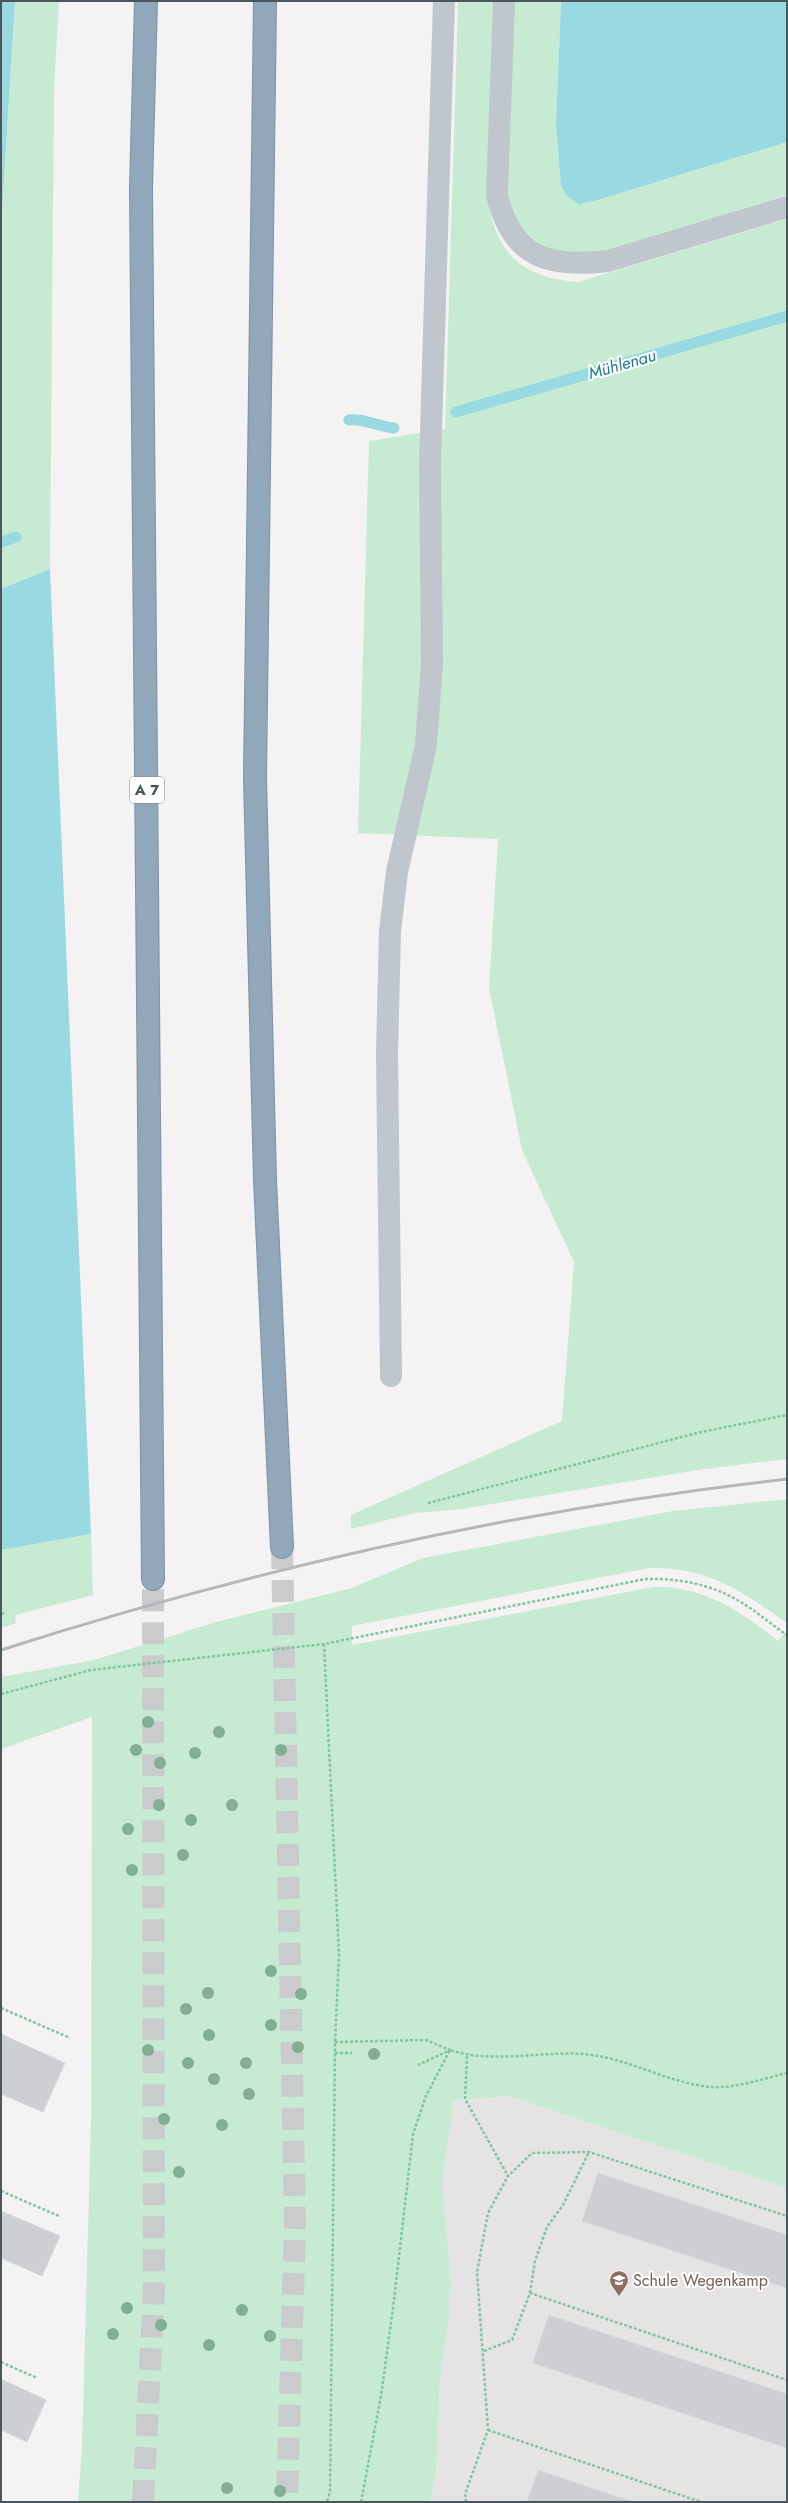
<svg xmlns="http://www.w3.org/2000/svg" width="788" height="2503" font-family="Jost,sans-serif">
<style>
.education{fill:#e5e3e3}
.green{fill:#c7ebd2}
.water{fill:#99d9e2}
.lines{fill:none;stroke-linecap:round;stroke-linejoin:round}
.stream{stroke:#99d9e2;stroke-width:11}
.building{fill:#cdcfd3;stroke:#d7d9dc}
.highway-tunnel{stroke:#cacbcd;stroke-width:22;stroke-dasharray:22 11;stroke-linecap:butt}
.highway-casing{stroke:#7b93a5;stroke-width:24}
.path{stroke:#83c59f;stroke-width:2.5;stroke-dasharray:3 2;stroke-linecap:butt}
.minor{stroke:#bfc7cc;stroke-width:22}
.highway{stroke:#90a8ba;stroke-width:22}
.rail{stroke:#b5b8bb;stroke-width:3}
.tree{fill:#82ae93}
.labels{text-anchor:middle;stroke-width:4;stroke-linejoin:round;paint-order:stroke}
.shield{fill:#fff;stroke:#82898e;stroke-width:1}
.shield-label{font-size:15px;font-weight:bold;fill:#4c565d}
.education-label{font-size:16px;fill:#785e54;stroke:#fff;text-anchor:start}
.water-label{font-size:17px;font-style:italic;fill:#1e818f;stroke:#fff}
</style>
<rect width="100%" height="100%" fill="#f4f2f2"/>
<polygon class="education" points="509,2096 787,2188 787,2502 430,2502 436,2474 440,2380 449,2317 451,2278 442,2182 454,2100"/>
<g class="green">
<polygon points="15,1 59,1 54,90 50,569 1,589 1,228"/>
<path d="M458,1H493L488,200C496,255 524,278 578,282L787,219V1459L704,1469L462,1509L415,1513L351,1529V1515L562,1421L574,1262L522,1150L489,988L498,839L358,833L369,441L445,429Z"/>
<path d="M514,1H561L556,124L579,204L598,200L787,142V195L603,252C569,256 542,254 520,225C514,218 512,205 508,196Z"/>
<path d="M787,1499V1623C741,1591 709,1567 649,1568L352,1626V1645L653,1587C704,1586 739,1610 778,1641L787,1630V2188L509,2096L454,2100L442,2182L451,2278L449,2317L440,2380L436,2474L430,2502H78L82,2448L91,2121L92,1717L1,1749V1677L94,1660L216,1622L352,1588L423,1558L673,1511Z"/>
<polygon points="91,1534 93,1595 15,1615 16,1623 1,1628 1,1550"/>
</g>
<g class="water">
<polygon points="1,1 15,1 1,228"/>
<polygon points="561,1 787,1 787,142 598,200 579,204 566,195 561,185 556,124"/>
<polygon points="50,569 91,1534 1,1550 1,589"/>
</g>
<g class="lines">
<g class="stream">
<polyline points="456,412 787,316"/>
<path d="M349,420C365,418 378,427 394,428"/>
<polyline points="1,542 16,537"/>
</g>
</g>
<g class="building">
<polygon points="1,2034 65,2063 43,2112 1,2094"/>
<polygon points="598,2173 787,2235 787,2288 582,2221"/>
<polygon points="1,2211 60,2236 42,2276 1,2258"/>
<polygon points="549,2315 787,2394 787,2448 533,2363"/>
<polygon points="1,2379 46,2400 27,2442 1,2430"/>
<polygon points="538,2470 633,2502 527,2502"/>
</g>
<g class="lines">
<g class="highway-tunnel">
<polyline points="282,1547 295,2224 287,2502"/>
<polyline points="143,2502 154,2291 153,1579"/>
</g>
<g class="highway-casing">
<g id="highway">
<polyline points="146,1 141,188 153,1579"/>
<polyline points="265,1 255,778 265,1180 282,1547"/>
</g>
</g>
<g class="path">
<polyline points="428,1503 701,1432 787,1415"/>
<polyline points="1,1614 5,1613"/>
<polyline points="324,1644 339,1955 335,2042 330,2492 327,2502"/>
<path d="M1,1694L91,1670L324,1644L645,1579C681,1578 716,1585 747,1606C761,1615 773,1626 787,1635"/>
<polyline points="1,2008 70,2038"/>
<polyline points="335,2042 426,2040 450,2050 418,2065"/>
<polyline points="335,2053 352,2053"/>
<polyline points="467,2056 465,2099 508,2176"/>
<polyline points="1,2191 59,2216"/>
<polyline points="530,2293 535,2261 547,2227 563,2205 589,2152"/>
<polyline points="484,2351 512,2340 530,2293 787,2380"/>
<polyline points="1,2362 37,2378"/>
<polyline points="488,2430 701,2502"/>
<path d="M361,2502L381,2396L394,2300L413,2134L426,2096L450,2050C492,2064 539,2051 583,2054C625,2057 662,2080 703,2086C730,2091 761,2079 787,2073"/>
<polyline points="466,2502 465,2494 488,2430 477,2272 488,2213 508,2176 532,2153 589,2152 787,2216"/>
</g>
<g class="minor">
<path d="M504,1L497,195C512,258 549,268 608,261L787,207"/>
<polyline points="391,1376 387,1054 390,931 397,872 426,745 432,663 430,465 444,1"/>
</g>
<use href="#highway" class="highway"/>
<path class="rail" d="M1,1650C257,1568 520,1509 787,1479"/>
</g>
<g class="tree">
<circle cx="148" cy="1722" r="6"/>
<circle cx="219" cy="1732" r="6"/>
<circle cx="136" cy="1750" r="6"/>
<circle cx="281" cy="1750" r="6"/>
<circle cx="195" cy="1753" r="6"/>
<circle cx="160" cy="1763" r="6"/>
<circle cx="159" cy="1805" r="6"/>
<circle cx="232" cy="1805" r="6"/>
<circle cx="191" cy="1820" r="6"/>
<circle cx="128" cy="1829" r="6"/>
<circle cx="183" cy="1855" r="6"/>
<circle cx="132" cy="1870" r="6"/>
<circle cx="271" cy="1971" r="6"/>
<circle cx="208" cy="1993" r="6"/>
<circle cx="301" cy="1994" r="6"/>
<circle cx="186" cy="2009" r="6"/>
<circle cx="271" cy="2025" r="6"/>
<circle cx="209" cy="2035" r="6"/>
<circle cx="298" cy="2047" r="6"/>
<circle cx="148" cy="2050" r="6"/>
<circle cx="374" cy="2054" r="6"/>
<circle cx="188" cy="2063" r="6"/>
<circle cx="246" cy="2063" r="6"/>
<circle cx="214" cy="2079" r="6"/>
<circle cx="249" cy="2094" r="6"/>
<circle cx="164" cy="2119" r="6"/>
<circle cx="222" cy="2125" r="6"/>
<circle cx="179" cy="2172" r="6"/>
<circle cx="127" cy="2308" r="6"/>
<circle cx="242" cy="2310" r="6"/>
<circle cx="161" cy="2325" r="6"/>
<circle cx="113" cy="2334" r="6"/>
<circle cx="270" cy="2336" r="6"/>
<circle cx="209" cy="2345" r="6"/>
<circle cx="227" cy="2488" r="6"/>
<circle cx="280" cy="2491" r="6"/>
</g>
<defs>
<g id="school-pin" transform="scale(1)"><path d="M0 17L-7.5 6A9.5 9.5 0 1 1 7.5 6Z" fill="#8d6e63" stroke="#fff"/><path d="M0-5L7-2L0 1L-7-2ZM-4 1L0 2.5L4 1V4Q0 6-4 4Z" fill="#fff"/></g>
</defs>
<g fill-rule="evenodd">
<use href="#school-pin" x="619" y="2280"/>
</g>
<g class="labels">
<rect class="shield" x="130" y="777" width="34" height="26" rx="3"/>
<g class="shield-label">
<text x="147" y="795">A 7</text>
</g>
<g class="education-label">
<text x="633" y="2286">Schule Wegenkamp</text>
</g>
<g class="water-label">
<text transform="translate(622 364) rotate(-16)" y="6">Mühlenau</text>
</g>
</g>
<rect width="788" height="2503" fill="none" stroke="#4c565d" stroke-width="4"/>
</svg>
